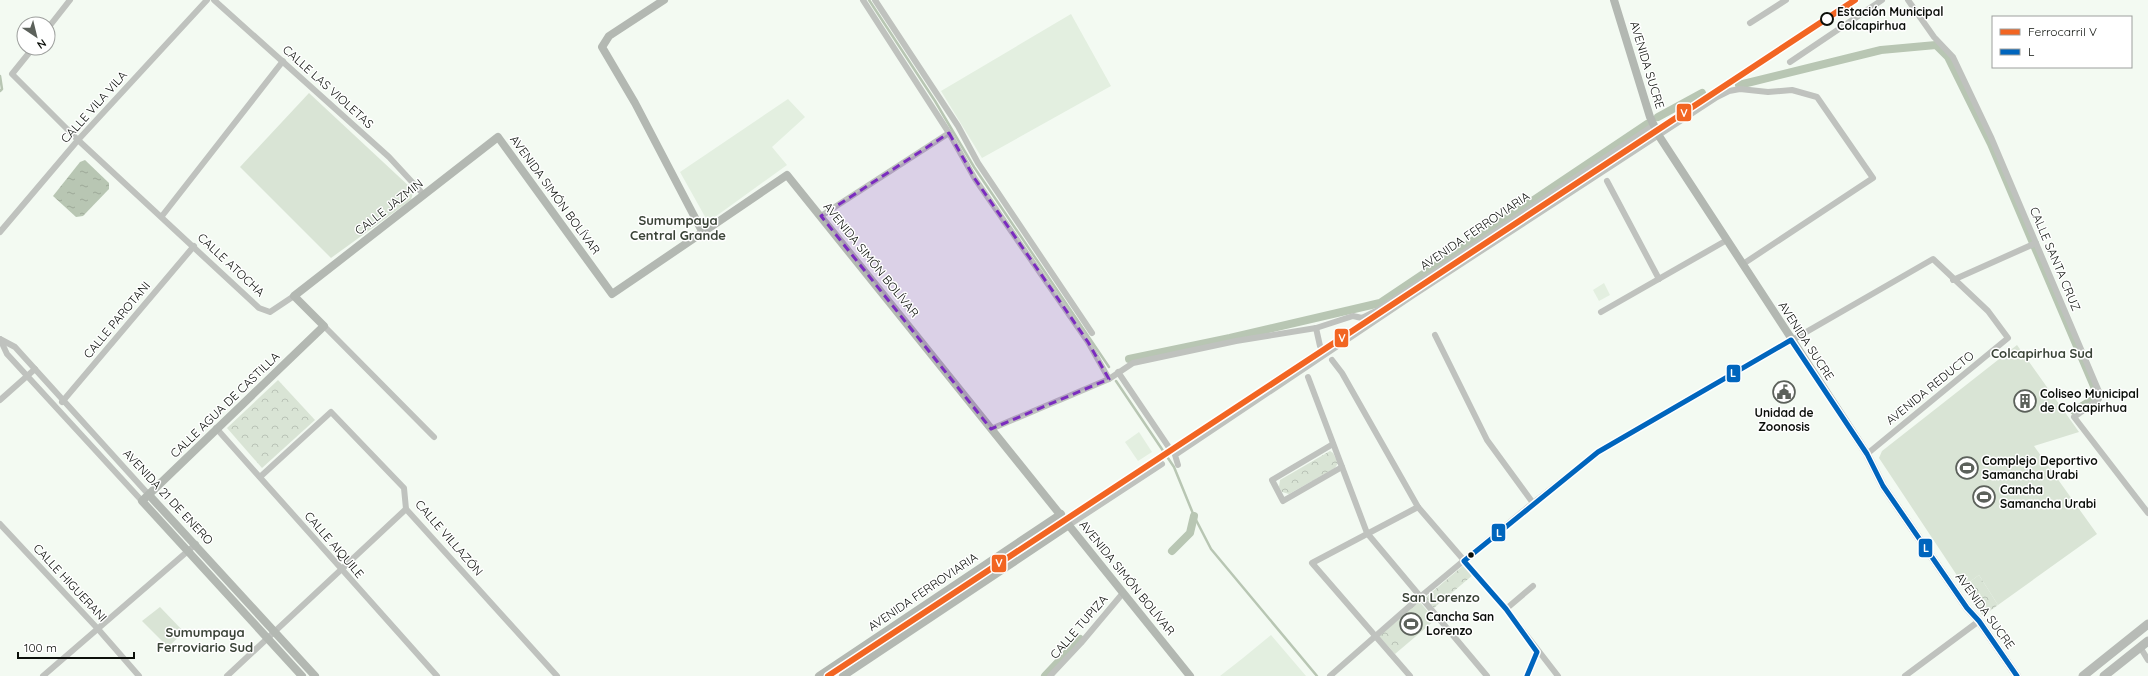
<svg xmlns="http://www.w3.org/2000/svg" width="2148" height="676" font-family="Quicksand,sans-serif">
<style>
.built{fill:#e3efe0}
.forest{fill:url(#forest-crowns)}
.garden{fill:#d9e4d5}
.water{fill:url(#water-ripples)}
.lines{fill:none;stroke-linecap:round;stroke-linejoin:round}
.stream{stroke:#b8c6b3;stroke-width:2.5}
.canal{stroke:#b8c6b3;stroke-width:8}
.street{stroke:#bfc2be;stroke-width:6}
.secondary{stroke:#b3b8b2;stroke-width:8}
.primary{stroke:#b7bbb6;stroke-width:9}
.bus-1-casing{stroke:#fff;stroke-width:8}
.bus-1{stroke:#0065bd;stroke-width:5}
.rail-1-casing{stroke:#fff;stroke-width:9}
.rail-1{stroke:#f26522;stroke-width:6}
.marked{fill:#7b2cbf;fill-opacity:0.2;stroke:#7b2cbf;stroke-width:3;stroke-dasharray:8 5;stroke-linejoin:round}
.stop-dot{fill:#fff;stroke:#0b0f0a;stroke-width:2}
.bus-dot{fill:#0b0f0a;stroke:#fff;stroke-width:1.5}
.labels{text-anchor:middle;stroke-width:3;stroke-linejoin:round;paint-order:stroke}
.stop-label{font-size:12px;font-weight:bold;fill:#0b0f0a;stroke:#fff;text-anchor:start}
.street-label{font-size:12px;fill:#0b0f0a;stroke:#fff}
.poi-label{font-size:12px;font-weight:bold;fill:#0b0f0a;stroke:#fff;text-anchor:start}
.neighbourhood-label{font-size:13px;font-weight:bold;fill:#3a4337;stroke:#fff}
.line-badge{stroke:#fff;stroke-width:1.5}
.badge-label{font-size:11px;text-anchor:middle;font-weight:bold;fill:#fff}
</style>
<defs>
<pattern id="forest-crowns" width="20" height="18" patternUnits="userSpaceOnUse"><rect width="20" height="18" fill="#d9e4d5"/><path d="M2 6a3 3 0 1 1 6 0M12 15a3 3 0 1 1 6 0" fill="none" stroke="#b9c2b6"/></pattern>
<pattern id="water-ripples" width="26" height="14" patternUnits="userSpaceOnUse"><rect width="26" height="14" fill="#b8c6b3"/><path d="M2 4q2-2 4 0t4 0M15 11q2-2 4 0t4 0" fill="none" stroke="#9da999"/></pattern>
</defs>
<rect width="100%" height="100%" fill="#f3faf2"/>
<g class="built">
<polygon points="1071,14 1111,86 982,158 941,91"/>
<polygon points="788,99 805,117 772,147 787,165 708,222 680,172"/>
<polygon points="1604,283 1610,295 1599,301 1593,290"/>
<polygon points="1139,432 1152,452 1138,461 1125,442"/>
<polygon points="1271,635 1306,676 1220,676 1243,658"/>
</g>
<g class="forest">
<polygon points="278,380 315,420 262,468 227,428"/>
<polygon points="1330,451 1333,453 1338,463 1335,468 1289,494 1282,492 1279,487 1280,480"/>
<polygon points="1465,564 1474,574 1434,608 1425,598"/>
<polygon points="1979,575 1998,605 1983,616 1964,586"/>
<polygon points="1419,601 1435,620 1395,654 1379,636"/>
</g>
<g class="garden">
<polygon points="309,93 411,188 413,193 411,200 331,258 240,167"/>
<polygon points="2017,345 2079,432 2034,446 2097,534 1998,605 1979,575 1964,586 1879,458 1882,451"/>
<polygon points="1417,604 1431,620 1404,643 1390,627"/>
<polygon points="160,607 184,632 168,647 142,621"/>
</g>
<polygon class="water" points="85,160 109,183 109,189 83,216 76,217 53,196 80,162"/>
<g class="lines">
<g class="stream">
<polyline points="869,0 935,101 974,167 1109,367"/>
<polyline points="0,76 2,89 0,91"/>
<polyline points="1116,381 1174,467 1194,516 1211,549 1317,676"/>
</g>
<g class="canal">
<polyline points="1739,85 1881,50 1936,45 1948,57 1991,144 2096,391 2094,399 2074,411"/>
<polyline points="1658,117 1702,93"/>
<polyline points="1129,359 1230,338 1380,303 1647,124"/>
<polyline points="1172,551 1190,533 1194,516"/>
<polyline points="1045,676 1080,639"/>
</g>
<g class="street">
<polyline points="214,0 389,157 424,195"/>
<polyline points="863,0 949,133 975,179 1088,342 1109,379"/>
<polyline points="875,0 958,126 978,163 1092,333"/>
<polyline points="1908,0 1934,37 1953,57 1991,137 2100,394 2099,399 2074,417 2148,513"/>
<polyline points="1750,23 1786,0"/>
<polyline points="48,28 70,0"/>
<polyline points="33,48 12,74 78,140 259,308 270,312 294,296"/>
<polyline points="1790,62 1882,0"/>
<polyline points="1607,181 1659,279"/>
<polyline points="162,216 283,61"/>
<polyline points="821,216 949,133"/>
<polyline points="0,232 78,140 207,0"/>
<polyline points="1953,280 2036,243"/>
<polyline points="1601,312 1727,240"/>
<polyline points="324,326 434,437"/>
<polyline points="1316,328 1320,346"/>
<polyline points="1435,335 1487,440 1533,503"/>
<polyline points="0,339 15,347 149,495"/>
<polyline points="0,339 7,354 142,501"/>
<polyline points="1332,360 1342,373 1418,507 1506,609 1558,676"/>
<polyline points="1118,372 1168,446"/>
<polyline points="1308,377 1367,533 1487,676"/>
<polyline points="0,400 35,369"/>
<polyline points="62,402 194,246"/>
<polyline points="216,428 437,676"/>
<polyline points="991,429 1109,379 1133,363 1236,341 1316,328 1353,316 1362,318 1378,310 1654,125"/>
<polyline points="1333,444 1272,480 1283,501 1342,467"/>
<polyline points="1178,465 1175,455 1415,294 1717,97 1729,91 1740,89 1768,92 1792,90 1817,97 1873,178 1743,264"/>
<polyline points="260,477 331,412 404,488 406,509 557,676"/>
<polyline points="0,524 98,629 139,676"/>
<polyline points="1069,525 1162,464"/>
<polyline points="1506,609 1533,586"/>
<polyline points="2140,647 2148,660"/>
<polyline points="43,676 196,544"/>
<polyline points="227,676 406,509"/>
<polyline points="1050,676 1081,643 1123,593"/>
<polyline points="1330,676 1420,597 1533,503 1598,452 1933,259 1988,311 2008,338 1867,454"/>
<polyline points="1410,676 1312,563 1418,507"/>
<polyline points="1527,676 1537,652"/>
<polyline points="1905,676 1979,621"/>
</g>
<g class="secondary">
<polyline points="664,0 609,36 602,47 635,103 703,233"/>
<polyline points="1614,0 1650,117 1659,136 1867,454 1883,486 1967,608 1979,621 2017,676"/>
<polyline points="149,495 315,676"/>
<polyline points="302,676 142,501 324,326 294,296 498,137 612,294 787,175 1190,676"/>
<polyline points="819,676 1061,514"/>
<polyline points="843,676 1069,525"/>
</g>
<g class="primary">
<polyline points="2083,676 2148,624"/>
<polyline points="2104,676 2148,641"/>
</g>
<g class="bus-1-casing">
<polyline id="bus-1" points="1527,676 1537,652 1506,609 1464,561 1598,452 1791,340 1867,454 1883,486 1967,608 1979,621 2017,676"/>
</g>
<use href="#bus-1" class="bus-1"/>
<g class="rail-1-casing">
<polyline id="rail-1" points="828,676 1855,0"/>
</g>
<use href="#rail-1" class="rail-1"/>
</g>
<path class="marked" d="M949,133L975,179L1088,342L1109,379L991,429L821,216Z"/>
<defs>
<g id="civic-ring" transform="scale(1.15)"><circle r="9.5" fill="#fff" stroke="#5c615b" stroke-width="1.5"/><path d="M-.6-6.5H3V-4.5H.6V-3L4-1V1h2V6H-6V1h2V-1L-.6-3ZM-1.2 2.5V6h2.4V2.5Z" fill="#5c615b"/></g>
<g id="building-ring" transform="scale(1.15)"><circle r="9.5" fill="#fff" stroke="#5c615b" stroke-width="1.5"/><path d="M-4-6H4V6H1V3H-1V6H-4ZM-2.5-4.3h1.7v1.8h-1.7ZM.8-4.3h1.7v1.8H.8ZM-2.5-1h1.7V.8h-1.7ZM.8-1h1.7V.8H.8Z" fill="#5c615b"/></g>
<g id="stadium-ring" transform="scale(1.15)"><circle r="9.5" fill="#fff" stroke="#5c615b" stroke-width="1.5"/><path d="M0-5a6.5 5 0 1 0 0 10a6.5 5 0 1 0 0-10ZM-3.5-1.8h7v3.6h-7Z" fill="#5c615b"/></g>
</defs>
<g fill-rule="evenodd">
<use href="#civic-ring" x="1784" y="392"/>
<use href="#building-ring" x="2025" y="401"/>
<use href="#stadium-ring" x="1967" y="468"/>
<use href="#stadium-ring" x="1984" y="497"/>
<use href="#stadium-ring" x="1411" y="624"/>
</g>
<circle class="stop-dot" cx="1827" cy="19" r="6"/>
<circle class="bus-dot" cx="1471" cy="555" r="3.5"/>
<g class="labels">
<g class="stop-label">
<text x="1837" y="16">Estación Municipal<tspan x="1837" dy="14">Colcapirhua</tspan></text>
</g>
<g class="street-label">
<text transform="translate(1647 65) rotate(73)" y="4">AVENIDA SUCRE</text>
<text transform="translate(328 87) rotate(42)" y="4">CALLE LAS VIOLETAS</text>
<text transform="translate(94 107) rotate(-48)" y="4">CALLE VILA VILA</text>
<text transform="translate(555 195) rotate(54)" y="4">AVENIDA SIMÓN BOLÍVAR</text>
<text transform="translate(389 207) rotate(-38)" y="4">CALLE JAZMIN</text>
<text transform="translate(1475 231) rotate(-34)" y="4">AVENIDA FERROVIARIA</text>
<text transform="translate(2055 259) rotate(67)" y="4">CALLE SANTA CRUZ</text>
<text transform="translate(871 260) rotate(51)" y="4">AVENIDA SIMÓN BOLÍVAR</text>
<text transform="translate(231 265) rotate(43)" y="4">CALLE ATOCHA</text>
<text transform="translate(117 320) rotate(-50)" y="4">CALLE PAROTANI</text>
<text transform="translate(1806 341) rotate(57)" y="4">AVENIDA SUCRE</text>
<text transform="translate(1930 388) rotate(-39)" y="4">AVENIDA REDUCTO</text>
<text transform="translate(225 405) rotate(-44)" y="4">CALLE AGUA DE CASTILLA</text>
<text transform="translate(168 497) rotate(47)" y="4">AVENIDA 21 DE ENERO</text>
<text transform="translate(449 538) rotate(49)" y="4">CALLE VILLAZÓN</text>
<text transform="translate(334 545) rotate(49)" y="4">CALLE AIQUILE</text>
<text transform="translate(1127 578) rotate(51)" y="4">AVENIDA SIMÓN BOLÍVAR</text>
<text transform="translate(70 583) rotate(47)" y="4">CALLE HIGUERANI</text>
<text transform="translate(923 592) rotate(-34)" y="4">AVENIDA FERROVIARIA</text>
<text transform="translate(1985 611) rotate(54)" y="4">AVENIDA SUCRE</text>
<text transform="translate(1079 627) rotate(-49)" y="4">CALLE TUPIZA</text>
</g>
<g class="poi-label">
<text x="2040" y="398">Coliseo Municipal<tspan x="2040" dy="14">de Colcapirhua</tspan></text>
<text x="1784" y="417" text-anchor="middle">Unidad de<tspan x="1784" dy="14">Zoonosis</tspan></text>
<text x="1982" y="465">Complejo Deportivo<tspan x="1982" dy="14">Samancha Urabi</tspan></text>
<text x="2000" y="494">Cancha<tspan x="2000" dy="14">Samancha Urabi</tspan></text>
<text x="1426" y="621">Cancha San<tspan x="1426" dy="14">Lorenzo</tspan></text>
</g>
<g class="neighbourhood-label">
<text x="678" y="225">Sumumpaya<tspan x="678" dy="15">Central Grande</tspan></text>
<text x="2042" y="358">Colcapirhua Sud</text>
<text x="1441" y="602">San Lorenzo</text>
<text x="205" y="637">Sumumpaya<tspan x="205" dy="15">Ferroviario Sud</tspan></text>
</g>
</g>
<g class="line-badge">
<rect x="1676" y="103" width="16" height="19" rx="4" fill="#f26522"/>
<rect x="1334" y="328" width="15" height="20" rx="4" fill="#f26522"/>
<rect x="1726" y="364" width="15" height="19" rx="4" fill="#0065bd"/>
<rect x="1491" y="523" width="15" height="19" rx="4" fill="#0065bd"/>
<rect x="1918" y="538" width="15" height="20" rx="4" fill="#0065bd"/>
<rect x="991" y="554" width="16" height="19" rx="4" fill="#f26522"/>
</g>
<g class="badge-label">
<text x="1684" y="117">V</text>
<text x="1342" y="342">V</text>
<text x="1733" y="377">L</text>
<text x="1499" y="537">L</text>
<text x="1926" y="552">L</text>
<text x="999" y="567">V</text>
</g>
<rect x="1992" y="16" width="140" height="52" fill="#ffffff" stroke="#9d9f9d"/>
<rect x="2000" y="29" width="20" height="6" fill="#f26522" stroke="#9d9f9d"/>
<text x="2028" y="36" font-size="12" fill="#0b0f0a">Ferrocarril V</text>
<rect x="2000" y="49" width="20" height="6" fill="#0065bd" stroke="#9d9f9d"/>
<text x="2028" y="56" font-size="12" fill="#0b0f0a">L</text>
<g transform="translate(36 36) rotate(145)"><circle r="19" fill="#ffffff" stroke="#9d9f9d"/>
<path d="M0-3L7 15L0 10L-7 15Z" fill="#5c615b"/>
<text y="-6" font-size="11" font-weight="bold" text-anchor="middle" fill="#0b0f0a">N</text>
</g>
<path d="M18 652v6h116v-6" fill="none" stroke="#0b0f0a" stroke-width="2"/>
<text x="24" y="652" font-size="12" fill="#0b0f0a" stroke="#ffffff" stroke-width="3" paint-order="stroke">100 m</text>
</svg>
